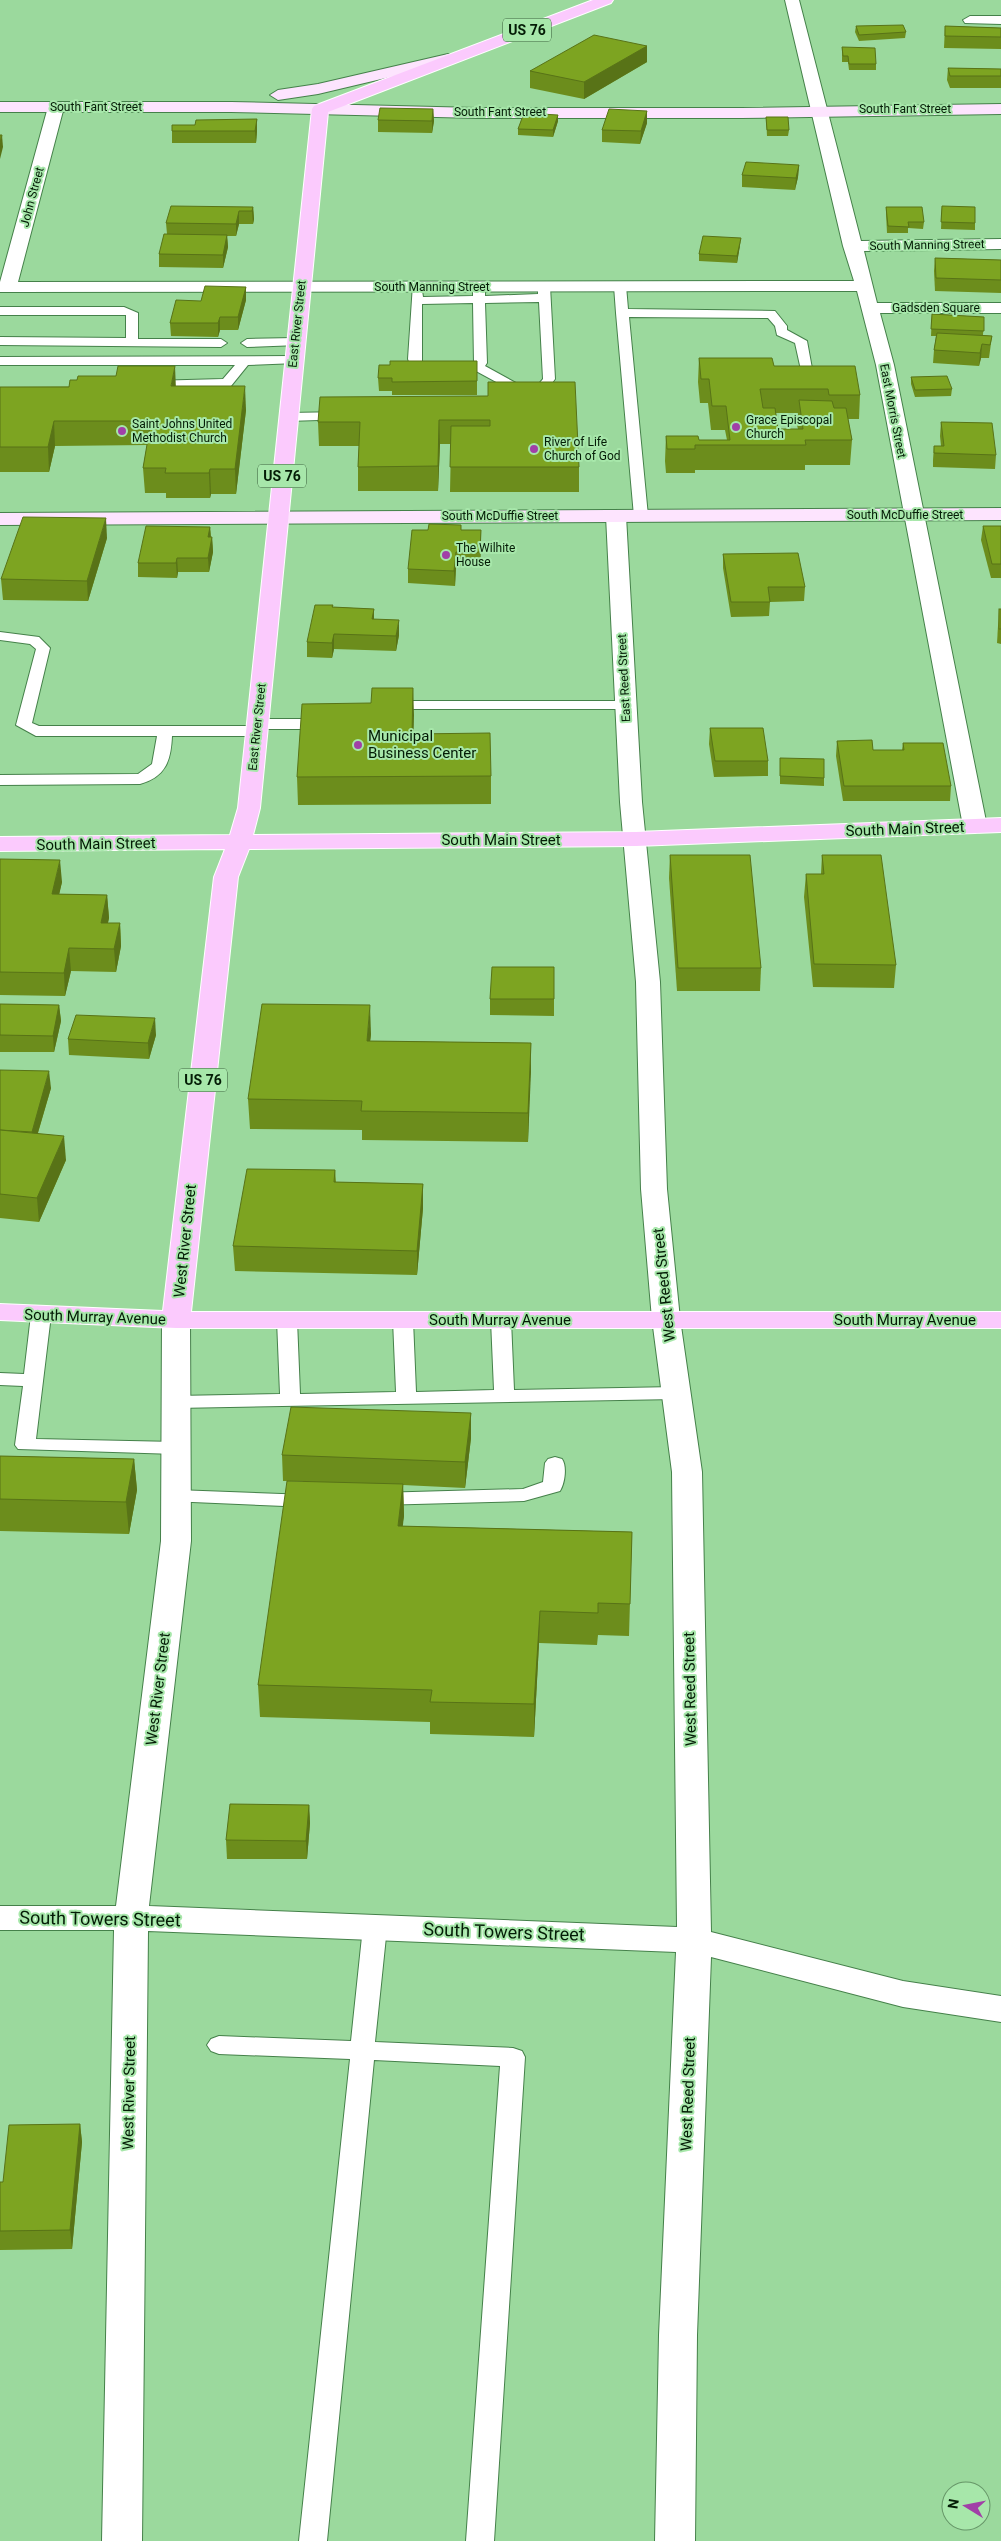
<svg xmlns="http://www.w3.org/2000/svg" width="1001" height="2541" font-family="Roboto,sans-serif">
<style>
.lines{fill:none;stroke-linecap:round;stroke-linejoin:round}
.lane-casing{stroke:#45814a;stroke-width:2}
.street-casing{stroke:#45814a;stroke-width:2}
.secondary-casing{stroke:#45814a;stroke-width:2}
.primary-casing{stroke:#fff;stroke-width:2}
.lane{fill:#fff;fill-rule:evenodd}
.street{fill:#fff;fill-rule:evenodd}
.secondary{fill:#fde4fe;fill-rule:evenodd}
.primary{fill:#fbcafd;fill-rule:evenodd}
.wall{fill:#6c8d1c;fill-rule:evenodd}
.shaded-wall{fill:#587317}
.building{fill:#7da421;stroke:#587317}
.poi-dot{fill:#a140a7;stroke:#a7e7aa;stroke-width:2}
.labels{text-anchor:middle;stroke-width:4;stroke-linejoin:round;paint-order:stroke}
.far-street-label{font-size:12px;fill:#041c06;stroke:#a7e7aa}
.far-poi-label{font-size:12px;fill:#041c06;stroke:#a7e7aa;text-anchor:start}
.shield{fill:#a7e7aa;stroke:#355937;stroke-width:1}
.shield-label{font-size:14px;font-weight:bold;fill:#041c06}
.poi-label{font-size:15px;fill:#041c06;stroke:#a7e7aa;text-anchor:start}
.street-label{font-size:15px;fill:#041c06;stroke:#a7e7aa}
.near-street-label{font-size:18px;fill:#041c06;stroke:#a7e7aa}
</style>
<rect width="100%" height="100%" fill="#9bd99d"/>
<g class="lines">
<g class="lane-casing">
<g id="lane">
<path d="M544,282L550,286L555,379L546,391L522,396L476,371L447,375L412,370L408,359L413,284H421L423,297L473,296V288L479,284L485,288V296L538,294V286ZM539,302L543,379L538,385L525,388L485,366L487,363L485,303ZM473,303L474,364L447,367L422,365V304Z"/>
<polygon points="620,282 626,286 628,309 775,311 787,326 787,330 807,341 815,385 813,388 805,388 795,343 777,335 775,326 768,318 629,317 648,516 641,520 634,516 616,313 614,286"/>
<polygon points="0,307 124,307 138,313 138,339 221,339 227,343 221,347 0,345 0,337 126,338 126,315 0,315"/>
<polygon points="295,338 301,342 299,345 247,347 241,343 247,339"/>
<polygon points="293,356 297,357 299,360 297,363 248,365 231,386 227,387 151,389 145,385 151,381 223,379 235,365 0,365 0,357"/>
<polygon points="344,412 350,416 349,419 288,421 282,417 288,413"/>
<path d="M0,632L39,637L50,648L32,723L39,726H251L249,724L252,721L257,719H326L334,724L326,729H263L265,731L262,734L257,736H172C171,760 166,777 140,784L0,785V775L138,774L152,764L157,736H36L16,725L36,649L30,644L0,640Z"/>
<polygon points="409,701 625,701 632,705 625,709 409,709 388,711 381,707 388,703"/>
<polygon points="41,1309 48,1311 51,1315 36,1439 176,1442 183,1444 186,1448 183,1452 176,1454 18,1449 15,1445 23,1386 0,1385 0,1373 24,1374 31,1315 34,1311"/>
<polygon points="287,1314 294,1316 297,1320 300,1394 396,1392 393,1320 396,1316 410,1316 413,1320 416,1392 494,1390 491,1320 494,1316 508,1316 511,1320 514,1390 676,1387 683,1389 686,1393 683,1397 676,1399 176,1408 169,1406 166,1402 169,1398 176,1396 280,1394 277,1320 280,1316"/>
<path d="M555,1457L562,1459C567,1466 565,1483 560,1491L524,1501L377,1505L370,1504L367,1499L370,1494L377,1493L523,1489L543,1482L545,1463L548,1459Z"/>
<polygon points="176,1490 309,1495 316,1496 319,1501 316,1506 309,1507 169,1501 166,1496 169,1491"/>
<polygon points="375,1919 383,1921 387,1927 375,2042 513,2048 522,2051 525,2057 494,2541 466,2541 500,2066 374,2060 327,2541 299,2541 350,2059 219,2054 211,2051 207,2045 211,2039 219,2036 351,2041 363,1927 367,1921"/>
</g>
</g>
<g class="street-casing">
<g id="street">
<polygon points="785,0 799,0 861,241 1001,239 1001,249 864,251 877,303 1001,303 1001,313 880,313 894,365 987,826 983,831 975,833 967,831 963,826 876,365 857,291 0,292 0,282 48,107 56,102 64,107 18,282 854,281 843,246"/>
<polygon points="970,16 1001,16 1001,24 965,23 963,20"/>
<polygon points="616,510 623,512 626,516 642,802 660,982 667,1189 680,1319 702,1472 711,1932 903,1981 1001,1996 1001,2022 903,2007 711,1957 697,2335 695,2541 655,2541 659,2335 676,1952 148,1931 142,2541 102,2541 114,1930 0,1930 0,1906 116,1906 161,1541 162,1320 166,1314 176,1312 186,1314 190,1320 191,1541 149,1906 677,1927 672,1472 652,1319 641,1189 636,982 620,802 606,516 609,512"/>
</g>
</g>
<g class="secondary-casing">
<g id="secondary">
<polygon points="448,54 453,56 456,59 453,62 318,94 278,100 270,95 278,90 318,84"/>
<polygon points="0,102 231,102 477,108 741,108 1001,104 1001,114 741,118 477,118 231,112 0,112"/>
<polygon points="1001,508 1001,520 0,525 0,513"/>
</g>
</g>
<g class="primary-casing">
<polygon id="primary" points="593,0 613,0 611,3 328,112 260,808 253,835 636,832 1001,818 1001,832 636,846 249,849 238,877 191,1312 1001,1312 1001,1328 176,1328 0,1320 0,1304 163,1311 214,877 225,849 0,851 0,837 230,835 238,808 312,109 314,106"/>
</g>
<use href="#lane" class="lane"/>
<use href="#street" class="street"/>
<use href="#secondary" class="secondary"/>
<use href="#primary" class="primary"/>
</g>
<g class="wall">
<polygon points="856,26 906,32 905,38 859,41 855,32"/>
<polygon points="945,26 1001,28 1001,49 944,48"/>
<polygon points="647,46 647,62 584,99 530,88 530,71"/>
<polygon points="842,47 876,64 876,70 849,70 848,62 842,62"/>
<polygon points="948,68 1001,69 1001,88 950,88 947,80"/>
<polygon points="433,109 434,121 432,133 378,132 378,120"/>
<polygon points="647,111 647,123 640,144 602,142 602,130"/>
<polygon points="558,115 558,121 553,137 518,135 518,129"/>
<polygon points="766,117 789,130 788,136 767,136"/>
<polygon points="257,119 257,131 256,143 172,143 172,131 195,125"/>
<polygon points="799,165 798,177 795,190 742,187 742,175"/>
<polygon points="942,206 975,223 975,230 941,229"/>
<polygon points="253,207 254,219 253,224 239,224 236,236 227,236 228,247 223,268 159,267 159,254 167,234 166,223"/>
<polygon points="886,207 924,222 923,229 908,228 908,233 887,233 886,213"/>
<polygon points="740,245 737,263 699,261 699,254"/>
<polygon points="935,258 1001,260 1001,293 935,291 934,271"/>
<polygon points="246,287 246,300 238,330 220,330 218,337 171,336 170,323 201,301"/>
<polygon points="932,314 984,317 983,335 992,336 989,358 981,358 979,366 933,363 934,350 936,336 931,336"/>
<path d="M699,358L774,366L860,395L859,419H848L852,440L850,465H805V470H695V473H666L665,461L666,436L699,440H727L725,430H711L708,403H700L698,382ZM776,413H798L797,425L798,429H778Z"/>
<polygon points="477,361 477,395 392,395 392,391 379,391 378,378 390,365"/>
<polygon points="911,377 952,389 951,396 915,397 911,384"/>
<polygon points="176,386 246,410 236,494 211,494 210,498 166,498 166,493 145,493 143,468 147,445 55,446 49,472 0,472 0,387"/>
<polygon points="488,396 579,467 579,492 450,492 451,444 440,444 438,491 358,491 358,467 359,446 319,446 318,422"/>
<polygon points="941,422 996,455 995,469 933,467 933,460 934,446 941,446 940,436"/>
<polygon points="983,526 1001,526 1001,578 991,578 981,540"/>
<polygon points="210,527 211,537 212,537 213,552 209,572 178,572 177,578 138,577 138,563"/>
<polygon points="461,530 481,530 480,566 456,566 455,586 408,583 408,569"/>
<polygon points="107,538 88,601 3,600 1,579"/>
<polygon points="723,554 805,587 804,601 770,602 769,616 731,617 723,568"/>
<polygon points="333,605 333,607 374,609 374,619 399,635 396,651 334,649 332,658 307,657 307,642"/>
<polygon points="999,609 1001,609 1001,644 997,643"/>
<polygon points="413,688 413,734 491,776 491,804 298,805 297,777 371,703"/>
<polygon points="710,728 768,761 768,776 714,777 709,744"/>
<polygon points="837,741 873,750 902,750 903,743 951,786 950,801 843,801 836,756"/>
<polygon points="780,766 824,778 824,786 780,784"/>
<polygon points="670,855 761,968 760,991 677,991 669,878"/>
<polygon points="822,855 896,965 894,988 813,987 804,897 806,874 821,874"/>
<polygon points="0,859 62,882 59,894 107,895 109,918 108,923 120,923 121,946 116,972 71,971 65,996 0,995"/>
<polygon points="554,967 554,1016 490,1015 490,999"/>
<polygon points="0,1004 59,1005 61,1021 54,1052 0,1052"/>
<polygon points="371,1034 370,1041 531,1043 528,1142 362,1140 362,1130 250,1129 248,1099"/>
<polygon points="156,1035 149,1059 69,1055 68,1039"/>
<polygon points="0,1070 51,1088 38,1133 66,1160 39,1222 0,1218"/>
<polygon points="335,1170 336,1182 423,1184 423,1208 417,1275 235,1271 233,1246"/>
<polygon points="471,1413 471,1438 465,1488 403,1485 404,1516 402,1526 632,1532 629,1636 598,1635 597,1645 539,1643 534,1737 430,1734 430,1722 260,1717 258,1685 303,1481 283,1481 282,1455"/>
<polygon points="0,1456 134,1459 137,1490 129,1534 0,1531"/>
<polygon points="309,1805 310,1823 307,1859 227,1859 226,1840"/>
<polygon points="80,2124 82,2142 72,2249 0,2250 0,2182 3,2182"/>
</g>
<g class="shaded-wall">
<polygon points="647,46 647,62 584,99 584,82"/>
<polygon points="433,109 434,121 432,133 432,121"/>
<polygon points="647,111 647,123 640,144 641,131"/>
<polygon points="558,115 558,121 553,137 553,130"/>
<polygon points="257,119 257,131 256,143 255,131"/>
<polygon points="2,135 3,147 0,159 0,143"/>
<polygon points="799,165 798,177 795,190 796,178"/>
<polygon points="253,207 254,219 253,224 252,211"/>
<polygon points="239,211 239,224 236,236 236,224"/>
<polygon points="227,235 228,247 223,268 223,255"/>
<polygon points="741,238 740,245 737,263 737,256"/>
<polygon points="246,287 246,300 238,330 238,317"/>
<polygon points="220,317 220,330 218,337 218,323"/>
<polygon points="982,344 981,358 979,366 980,353"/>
<polygon points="175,366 176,390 171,386"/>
<polygon points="245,386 246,410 236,494 235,469"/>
<polygon points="439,420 440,444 438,491 438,466"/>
<polygon points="54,421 55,446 49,472 48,447"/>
<polygon points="210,469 211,494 210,498 209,473"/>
<polygon points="106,518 107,538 88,601 87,581"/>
<polygon points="210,527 211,541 208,537"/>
<polygon points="481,530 481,545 480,566 480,552"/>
<polygon points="212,537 213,552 209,572 208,558"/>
<polygon points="456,552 456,566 455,586 454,571"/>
<polygon points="177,558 178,572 177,578 176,563"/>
<polygon points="374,609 374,623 372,619"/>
<polygon points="399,620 399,635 396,651 396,636"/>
<polygon points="334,634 334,649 332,658 332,643"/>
<polygon points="413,688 414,715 413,761 412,734"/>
<polygon points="60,860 62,882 54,917 52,894"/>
<polygon points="107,895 109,918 102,946 101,923"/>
<polygon points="120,923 121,946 116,972 114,949"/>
<polygon points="69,948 71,971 65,996 64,973"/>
<polygon points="59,1005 61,1021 54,1052 53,1036"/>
<polygon points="370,1005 371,1034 367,1070 367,1041"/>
<polygon points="155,1018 156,1035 149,1059 148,1043"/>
<polygon points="531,1043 531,1072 528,1142 528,1113"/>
<polygon points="49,1071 51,1088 33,1149 32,1132"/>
<polygon points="64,1136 66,1160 39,1222 37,1198"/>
<polygon points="423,1184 423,1208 417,1275 417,1251"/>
<polygon points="471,1413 471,1438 465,1488 465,1462"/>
<polygon points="134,1459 137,1490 129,1534 126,1502"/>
<polygon points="403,1484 404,1516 399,1558 398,1526"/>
<polygon points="540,1611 539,1643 534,1737 534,1704"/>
<polygon points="309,1805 310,1823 307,1859 306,1841"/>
<polygon points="80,2124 82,2142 72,2249 70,2230"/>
</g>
<g class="building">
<polygon points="903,25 906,32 859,35 856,26"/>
<polygon points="945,26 1001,28 1001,37 945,36"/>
<polygon points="594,35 647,46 584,82 530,71"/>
<polygon points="842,47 875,48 876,64 849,64 848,56 843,56"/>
<polygon points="948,68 1001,69 1001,76 950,76"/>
<polygon points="380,108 433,109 432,121 378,120"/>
<polygon points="609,109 647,111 641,131 602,130"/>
<polygon points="524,113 558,115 553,130 518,129"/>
<polygon points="766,117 788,117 789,130 767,130"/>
<polygon points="257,119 255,131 172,131 172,125 195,125 196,120"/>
<polygon points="0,135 2,135 0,143"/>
<polygon points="746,162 799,165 796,178 742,175"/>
<polygon points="171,206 253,207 252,211 239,211 236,224 166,223"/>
<polygon points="942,206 975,207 975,223 941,222"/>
<polygon points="886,207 922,207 924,222 908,222 909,227 888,226"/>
<polygon points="164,234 227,235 223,255 159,254"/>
<polygon points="703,236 741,238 737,256 699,254"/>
<polygon points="935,258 1001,260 1001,280 936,278"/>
<polygon points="205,286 246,287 238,317 220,317 218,323 170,323 176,300 201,301"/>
<polygon points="932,314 984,317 984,331 931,329"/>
<polygon points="937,333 992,336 990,345 982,344 980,353 934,350"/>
<polygon points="699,358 772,358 774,366 855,366 860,395 829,395 828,389 760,389 763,408 775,408 778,429 803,429 799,400 832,401 834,408 846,408 852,440 805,440 806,445 695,445 695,449 667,449 666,436 698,436 699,440 730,440 726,406 712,406 709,379 701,379"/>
<polygon points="390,361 477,361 477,381 392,382 392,378 378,378 379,365 390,365"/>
<polygon points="118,366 175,366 171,386 245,386 235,469 210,469 209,473 165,473 166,468 143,468 151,421 54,421 48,447 0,447 0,387 69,387 70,380 77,380 78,376 116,376"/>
<polygon points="947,376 952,389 915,390 911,377"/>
<polygon points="488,382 575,382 579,467 450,467 451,426 490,426 490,420 439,420 438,466 358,467 360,422 318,422 320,397 488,396"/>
<polygon points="941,422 992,423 996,455 934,453 934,446 944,446"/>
<polygon points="23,517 106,518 87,581 1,579"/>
<polygon points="429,524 461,525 461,530 481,530 480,552 456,552 454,571 408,569 412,530 428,530"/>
<polygon points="146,526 210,527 208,537 212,537 208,558 177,558 176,563 138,563"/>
<polygon points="983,526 1001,526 1001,564 992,564"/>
<polygon points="798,553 805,587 768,587 770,602 731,602 723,554"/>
<polygon points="315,605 333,605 332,607 374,609 372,619 399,620 396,636 334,634 332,643 307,642"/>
<rect x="999" y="609" width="2" height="20"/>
<polygon points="372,688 413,688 412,734 490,733 491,776 297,777 302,704 371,703"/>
<polygon points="710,728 763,728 768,761 715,761"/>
<polygon points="872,740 873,750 904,750 903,743 943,743 951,786 844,786 837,741"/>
<polygon points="780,758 824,759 824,778 780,776"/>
<polygon points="670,855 750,855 761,968 678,968"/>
<polygon points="822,855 881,855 896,965 814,964 806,874 824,874"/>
<polygon points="0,859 60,860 52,894 107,895 101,923 120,923 114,949 69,948 64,973 0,972"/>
<polygon points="492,967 554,967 554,999 490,999"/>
<polygon points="0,1004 59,1005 53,1036 0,1035"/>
<polygon points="262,1004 370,1005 367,1041 531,1043 528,1113 361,1111 362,1101 248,1099"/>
<polygon points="76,1015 155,1018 148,1043 68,1039"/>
<polygon points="0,1070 49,1071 32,1132 0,1130"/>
<polygon points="0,1130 64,1136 37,1198 0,1194"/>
<polygon points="247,1169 335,1170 334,1182 423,1184 417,1251 233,1246"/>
<polygon points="291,1407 471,1413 465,1462 282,1455"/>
<polygon points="0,1456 134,1459 126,1502 0,1499"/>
<polygon points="287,1481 403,1484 398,1526 632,1532 630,1604 598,1603 598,1613 540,1611 534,1704 430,1702 432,1690 258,1685"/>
<polygon points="230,1804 309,1805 306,1841 226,1840"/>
<polygon points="80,2124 70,2230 0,2231 0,2182 3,2182 9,2125"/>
</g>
<g class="poi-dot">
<circle cx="736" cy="427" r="5"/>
<circle cx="122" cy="431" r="5"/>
<circle cx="534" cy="449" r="5"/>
<circle cx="446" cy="555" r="5"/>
<circle cx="358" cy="745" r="5"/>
</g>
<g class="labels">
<g class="far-street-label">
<text x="96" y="111">South Fant Street</text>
<text x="905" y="113">South Fant Street</text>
<text x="500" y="116">South Fant Street</text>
<text transform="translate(32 197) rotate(-75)" y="4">John Street</text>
<text transform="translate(927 245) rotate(-1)" y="4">South Manning Street</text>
<text x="432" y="291">South Manning Street</text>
<text x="936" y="312">Gadsden Square</text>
<text transform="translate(297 324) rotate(-84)" y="4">East River Street</text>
<text transform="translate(893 411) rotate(79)" y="4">East Morris Street</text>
<text x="905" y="519">South McDuffie Street</text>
<text x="500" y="520">South McDuffie Street</text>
<text transform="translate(624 678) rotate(-93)" y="4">East Reed Street</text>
<text transform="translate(257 727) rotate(-84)" y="4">East River Street</text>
</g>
<g class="far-poi-label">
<text x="746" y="424">Grace Episcopal<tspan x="746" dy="14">Church</tspan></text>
<text x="132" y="428">Saint Johns United<tspan x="132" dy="14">Methodist Church</tspan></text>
<text x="544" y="446">River of Life<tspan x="544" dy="14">Church of God</tspan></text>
<text x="456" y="552">The Wilhite<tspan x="456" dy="14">House</tspan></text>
</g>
<g class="shield">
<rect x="503" y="18.5" width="48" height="23" rx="4"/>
<rect x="258" y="464.5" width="48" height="23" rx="4"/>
<rect x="179" y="1068.5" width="48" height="23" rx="4"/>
</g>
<g class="shield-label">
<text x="527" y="35">US 76</text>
<text x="282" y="481">US 76</text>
<text x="203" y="1085">US 76</text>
</g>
<g class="poi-label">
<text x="368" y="741">Municipal<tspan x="368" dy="17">Business Center</tspan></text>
</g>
<g class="street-label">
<text transform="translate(905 829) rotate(-2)" y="5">South Main Street</text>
<text x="501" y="845">South Main Street</text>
<text transform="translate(96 844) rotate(-1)" y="5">South Main Street</text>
<text transform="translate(185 1241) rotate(-84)" y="5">West River Street</text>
<text transform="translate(664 1285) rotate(-96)" y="5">West Reed Street</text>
<text transform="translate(95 1317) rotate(2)" y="5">South Murray Avenue</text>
<text x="500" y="1325">South Murray Avenue</text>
<text x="905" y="1325">South Murray Avenue</text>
<text transform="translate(158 1689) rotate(-83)" y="5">West River Street</text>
<text transform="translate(690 1689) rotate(-91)" y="5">West Reed Street</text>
<text transform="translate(129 2093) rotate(-89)" y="5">West River Street</text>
<text transform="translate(688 2094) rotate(-88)" y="5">West Reed Street</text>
</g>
<g class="near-street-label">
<text transform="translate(100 1919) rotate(1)" y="6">South Towers Street</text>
<text transform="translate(504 1932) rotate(2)" y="6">South Towers Street</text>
</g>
</g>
<g transform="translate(966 2506) rotate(280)"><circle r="24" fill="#a7e7aa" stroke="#669668"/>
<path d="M0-4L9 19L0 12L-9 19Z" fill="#a140a7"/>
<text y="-8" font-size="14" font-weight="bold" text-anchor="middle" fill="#041c06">N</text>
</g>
</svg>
